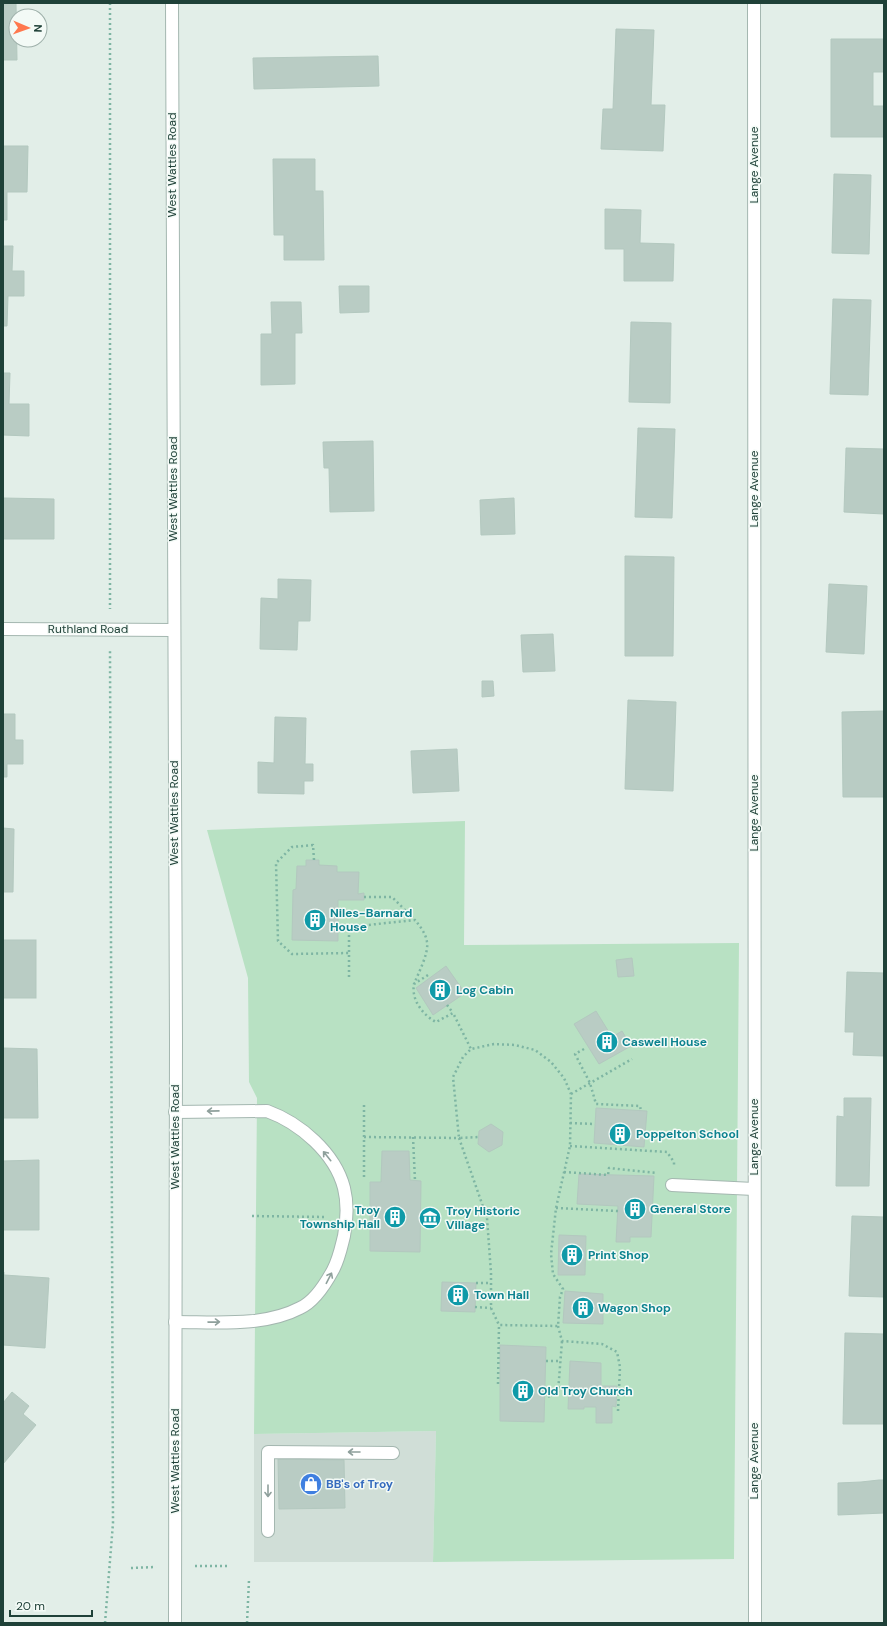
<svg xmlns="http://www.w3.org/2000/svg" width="887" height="1626" font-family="'DM Sans',sans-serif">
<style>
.built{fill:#d0ded7}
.green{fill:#b8e1c3}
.building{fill:#b9ccc4;stroke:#b3c8bf}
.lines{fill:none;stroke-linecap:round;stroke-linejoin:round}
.minor-casing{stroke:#a4b7b0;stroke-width:14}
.path{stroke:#7eb5a3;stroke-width:2.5;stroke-dasharray:2 3;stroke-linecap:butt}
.minor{stroke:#fff;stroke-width:12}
.oneway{stroke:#8fa09c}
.labels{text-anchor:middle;stroke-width:3;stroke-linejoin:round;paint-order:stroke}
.street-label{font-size:12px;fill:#1f4138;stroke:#f3faf6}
.culture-label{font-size:12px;font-weight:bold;fill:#0d838f;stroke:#f3faf6;text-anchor:start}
.shop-label{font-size:12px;font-weight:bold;fill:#366cbe;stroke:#f3faf6;text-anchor:start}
</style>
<rect width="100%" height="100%" fill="#e2eee8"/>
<polygon class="built" points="436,1431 433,1562 254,1562 254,1434"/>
<polygon class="green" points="465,821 464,945 739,943 734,1559 433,1562 436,1431 254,1434 257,1098 249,1082 248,978 207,830"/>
<g class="building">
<polygon points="3,3 16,3 17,60 3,60"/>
<polygon points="616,29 654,30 651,105 665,105 663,151 601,149 603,109 613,109"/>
<polygon points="831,39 884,39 884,72 873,72 873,106 884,106 884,137 831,137"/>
<polygon points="378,56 379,86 254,89 253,58"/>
<polygon points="3,146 28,146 27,192 7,192 7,220 3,220"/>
<polygon points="273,159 315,159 315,191 323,191 324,260 284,260 284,235 274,235"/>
<polygon points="834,174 871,175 869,254 832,253"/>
<polygon points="605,209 641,210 640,243 674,244 673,281 624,281 624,249 605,249"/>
<polygon points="3,246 13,246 12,271 24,271 24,296 8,296 7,326 3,326"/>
<polygon points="339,286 369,286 369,312 340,313"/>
<polygon points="833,299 871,300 868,395 830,394"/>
<polygon points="271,302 301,302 302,333 295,333 295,384 261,385 261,334 272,334"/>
<polygon points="631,322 671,323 670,403 629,402"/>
<polygon points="3,373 10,373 9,404 29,404 29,436 3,435"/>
<polygon points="638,428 675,429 672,518 635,517"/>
<polygon points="373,441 374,511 330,512 329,468 324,468 323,442"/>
<polygon points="846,448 884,449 884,514 844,512"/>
<polygon points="3,498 54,499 54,539 3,539"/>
<polygon points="514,498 515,534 481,535 480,500"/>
<polygon points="625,556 674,557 673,656 625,656"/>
<polygon points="278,579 311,580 310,621 298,621 297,650 260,649 261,598 278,599"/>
<polygon points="829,584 867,586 864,654 826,652"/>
<polygon points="553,634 555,671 523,672 521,635"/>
<polygon points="482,681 493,681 494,696 482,697"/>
<polygon points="628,700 676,702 673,791 625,789"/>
<polygon points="884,711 884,797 843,797 842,712"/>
<polygon points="3,714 15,714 15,740 23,740 23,764 7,764 7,777 3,777"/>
<polygon points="275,717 306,718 305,764 313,764 313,781 304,781 304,794 258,793 258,762 274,763"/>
<polygon points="457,749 459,791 413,793 411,751"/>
<polygon points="3,828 14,829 13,892 3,892"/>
<polygon points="306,860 319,860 319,865 337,866 337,872 359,872 358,894 364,893 364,900 338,900 338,941 292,940 293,890 296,889 297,866 306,866"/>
<rect x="3" y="940" width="33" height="58"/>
<polygon points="632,958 634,976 618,977 616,960"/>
<polygon points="446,966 465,993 433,1015 416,988"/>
<polygon points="847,972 884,973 884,1056 853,1055 854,1032 845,1032"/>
<polygon points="596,1011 612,1037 622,1031 631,1046 599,1064 574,1024"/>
<polygon points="3,1048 37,1049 38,1118 3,1118"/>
<polygon points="844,1098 871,1098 869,1186 836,1186 837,1116 844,1117"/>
<polygon points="596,1108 647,1111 644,1147 594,1143"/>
<polygon points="491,1124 503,1132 502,1145 489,1152 478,1144 479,1131"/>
<polygon points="382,1151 409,1151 410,1180 421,1181 420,1252 370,1251 370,1182 381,1182"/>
<polygon points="39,1160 39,1230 3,1230 3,1161"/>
<polygon points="579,1174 654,1176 651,1237 630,1237 630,1242 616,1242 618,1206 577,1204"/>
<polygon points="852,1216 884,1217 884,1297 849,1296"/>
<polygon points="559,1235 586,1236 585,1275 558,1275"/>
<polygon points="3,1272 4,1272 4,1275 49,1278 45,1348 3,1345"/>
<polygon points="442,1282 476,1283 475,1312 441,1311"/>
<polygon points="565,1291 603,1294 603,1324 563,1323"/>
<polygon points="845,1333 884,1334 883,1424 843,1424"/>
<polygon points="500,1345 546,1347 544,1422 500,1421"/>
<polygon points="570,1361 601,1363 601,1386 617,1386 616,1407 612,1406 612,1423 596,1423 596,1407 584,1407 584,1409 568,1409"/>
<polygon points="12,1392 29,1406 23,1414 36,1425 3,1464 3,1403"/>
<polygon points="278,1459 344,1460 345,1508 279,1509"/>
<polygon points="879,1480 884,1480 884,1513 838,1515 838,1483 861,1482"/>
</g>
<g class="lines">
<g class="minor-casing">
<g id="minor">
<polyline points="172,3 176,1041 175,1623"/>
<polyline points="754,3 755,1623"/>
<polyline points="3,629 173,630"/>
<path d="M175,1112L267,1111C300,1123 335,1153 344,1188C348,1204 347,1220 344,1236C341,1248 339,1259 333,1270C326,1283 314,1302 300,1308C264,1327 216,1322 175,1322"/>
<polyline points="672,1185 754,1189"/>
<polyline points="268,1531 268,1452 393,1453"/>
</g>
</g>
<g class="path">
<polyline points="110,3 110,609"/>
<polyline points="314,860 313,845 292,847 276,863 278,941 292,954 349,953"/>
<polyline points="364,897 392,897 415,920"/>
<path d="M428,975L414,984C411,1000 423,1015 436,1022L453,1013L471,1049"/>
<path d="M349,977V927L415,920C420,926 426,934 427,942C429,953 418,974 414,984"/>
<polyline points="447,1005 453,1013"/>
<polyline points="584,1049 575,1054 590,1083 596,1104 640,1106 641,1111"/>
<polyline points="571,1094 632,1059"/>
<polyline points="364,1105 364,1180"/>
<polyline points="570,1123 595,1124"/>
<polyline points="364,1137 459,1138 487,1218 491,1273 491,1308 499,1325 558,1326 560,1297 563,1289 553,1274 551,1254 556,1208 570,1146 571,1094 564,1078 551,1062 535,1050 515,1045 494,1044 471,1049 463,1057 453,1077 459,1138 478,1137"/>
<polyline points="413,1137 415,1181"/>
<polyline points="570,1146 667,1152 674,1162 674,1166"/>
<polyline points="564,1172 608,1175 609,1168 657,1173"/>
<polyline points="556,1208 618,1211"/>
<polyline points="252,1216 327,1217"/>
<polyline points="476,1283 491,1283"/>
<polyline points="475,1307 491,1308"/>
<polyline points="558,1326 562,1341 602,1344 617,1352 620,1367 618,1411"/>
<polyline points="546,1361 560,1361"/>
<polyline points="498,1384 499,1325"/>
<polyline points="548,1397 558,1392 562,1341"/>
<polyline points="195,1566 230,1566"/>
<polyline points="131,1568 156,1567"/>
<polyline points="105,1623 113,1523 110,650"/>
<polyline points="247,1623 249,1580"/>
</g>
<use href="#minor" class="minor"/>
</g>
<defs><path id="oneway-shaft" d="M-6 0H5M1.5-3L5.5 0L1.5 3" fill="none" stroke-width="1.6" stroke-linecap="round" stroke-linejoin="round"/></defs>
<g class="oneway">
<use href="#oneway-shaft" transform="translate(213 1111) rotate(179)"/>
<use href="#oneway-shaft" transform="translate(327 1156) rotate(-129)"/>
<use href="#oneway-shaft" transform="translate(329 1278) rotate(-63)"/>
<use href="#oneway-shaft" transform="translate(214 1322) rotate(-1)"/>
<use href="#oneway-shaft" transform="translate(354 1452) rotate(-180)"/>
<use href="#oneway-shaft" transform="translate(268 1491) rotate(90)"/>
</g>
<defs>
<g id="building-disc" transform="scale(1.15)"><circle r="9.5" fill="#0f9aa8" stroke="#f3faf6"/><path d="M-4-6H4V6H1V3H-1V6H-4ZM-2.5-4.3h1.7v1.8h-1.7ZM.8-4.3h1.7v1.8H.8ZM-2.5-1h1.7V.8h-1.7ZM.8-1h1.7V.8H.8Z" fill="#fff"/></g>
<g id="museum-disc" transform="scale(1.15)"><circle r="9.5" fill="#0f9aa8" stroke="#f3faf6"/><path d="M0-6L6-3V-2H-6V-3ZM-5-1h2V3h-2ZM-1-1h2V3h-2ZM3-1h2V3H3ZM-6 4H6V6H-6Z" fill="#fff"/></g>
<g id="shop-disc" transform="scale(1.15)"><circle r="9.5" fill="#3f7fe0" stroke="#f3faf6"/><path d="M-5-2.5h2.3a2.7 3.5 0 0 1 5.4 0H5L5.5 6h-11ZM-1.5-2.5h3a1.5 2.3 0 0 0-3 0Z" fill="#fff"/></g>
</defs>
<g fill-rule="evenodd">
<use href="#building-disc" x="315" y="920"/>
<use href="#building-disc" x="440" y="990"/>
<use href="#building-disc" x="607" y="1042"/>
<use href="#building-disc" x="620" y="1134"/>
<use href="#building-disc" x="635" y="1209"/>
<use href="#building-disc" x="395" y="1217"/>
<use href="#museum-disc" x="430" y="1218"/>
<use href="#building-disc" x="572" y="1255"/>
<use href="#building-disc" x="458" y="1295"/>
<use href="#building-disc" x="583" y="1308"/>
<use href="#building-disc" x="523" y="1391"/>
<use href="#shop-disc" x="311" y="1484"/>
</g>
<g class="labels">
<g class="street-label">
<text transform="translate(172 165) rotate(-90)" y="4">West Wattles Road</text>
<text transform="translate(754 165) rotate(-90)" y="4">Lange Avenue</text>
<text transform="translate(173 489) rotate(-90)" y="4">West Wattles Road</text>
<text transform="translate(754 489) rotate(-90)" y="4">Lange Avenue</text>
<text x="88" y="633">Ruthland Road</text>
<text transform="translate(174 813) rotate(-90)" y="4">West Wattles Road</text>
<text transform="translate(754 813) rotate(-90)" y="4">Lange Avenue</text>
<text transform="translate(175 1137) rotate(-90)" y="4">West Wattles Road</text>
<text transform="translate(754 1137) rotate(-90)" y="4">Lange Avenue</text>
<text transform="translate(175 1461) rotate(-90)" y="4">West Wattles Road</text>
<text transform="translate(754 1461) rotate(-90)" y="4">Lange Avenue</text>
</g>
<g class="culture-label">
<text x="330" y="917">Niles-Barnard<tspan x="330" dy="14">House</tspan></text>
<text x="456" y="994">Log Cabin</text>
<text x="622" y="1046">Caswell House</text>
<text x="636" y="1138">Poppelton School</text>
<text x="650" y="1213">General Store</text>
<text x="380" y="1214" text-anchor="end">Troy<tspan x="380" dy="14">Township Hall</tspan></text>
<text x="446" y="1215">Troy Historic<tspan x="446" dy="14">Village</tspan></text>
<text x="588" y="1259">Print Shop</text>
<text x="474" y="1299">Town Hall</text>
<text x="598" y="1312">Wagon Shop</text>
<text x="538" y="1395">Old Troy Church</text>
</g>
<g class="shop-label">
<text x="326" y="1488">BB's of Troy</text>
</g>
</g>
<rect width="887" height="1626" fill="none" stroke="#1f4138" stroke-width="8"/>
<g transform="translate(28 28) rotate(92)"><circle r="19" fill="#f3faf6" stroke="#9eb0aa"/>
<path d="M0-3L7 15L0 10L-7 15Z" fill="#ff784e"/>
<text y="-6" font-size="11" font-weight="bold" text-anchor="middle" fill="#1f4138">N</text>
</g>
<path d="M10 1610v6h82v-6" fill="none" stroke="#1f4138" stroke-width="2"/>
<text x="16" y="1610" font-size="12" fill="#1f4138" stroke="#f3faf6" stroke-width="3" paint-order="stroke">20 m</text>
</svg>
